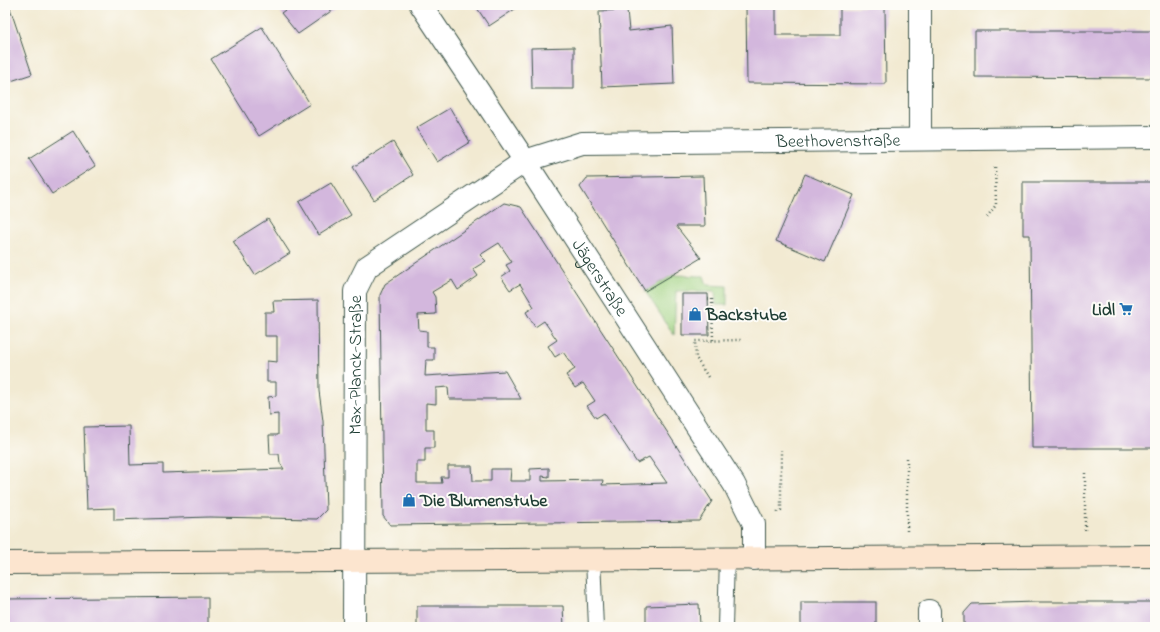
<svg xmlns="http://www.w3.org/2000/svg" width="1160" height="632" font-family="'Indie Flower',sans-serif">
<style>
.green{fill:#a0d282;stroke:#60885b}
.building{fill:#d3b7dd;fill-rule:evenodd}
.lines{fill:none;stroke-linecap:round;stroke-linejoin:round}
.lane-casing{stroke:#3f574c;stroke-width:16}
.street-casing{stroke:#3f574c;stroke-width:24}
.secondary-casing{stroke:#3f574c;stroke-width:24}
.path{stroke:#3f574c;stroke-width:2.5;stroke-dasharray:1 3;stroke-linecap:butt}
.lane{stroke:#fff;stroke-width:14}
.street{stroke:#fff;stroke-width:22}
.secondary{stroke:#fce5cf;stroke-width:22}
.labels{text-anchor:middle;stroke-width:4;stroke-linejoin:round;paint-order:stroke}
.street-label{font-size:18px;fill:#1f3d34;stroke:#fdfcf7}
.poi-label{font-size:18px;font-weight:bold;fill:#1f3d34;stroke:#fdfcf7;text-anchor:start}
</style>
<rect width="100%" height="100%" fill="#fdfcf7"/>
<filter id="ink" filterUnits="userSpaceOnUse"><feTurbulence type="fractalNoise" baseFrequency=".025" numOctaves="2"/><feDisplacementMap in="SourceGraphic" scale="8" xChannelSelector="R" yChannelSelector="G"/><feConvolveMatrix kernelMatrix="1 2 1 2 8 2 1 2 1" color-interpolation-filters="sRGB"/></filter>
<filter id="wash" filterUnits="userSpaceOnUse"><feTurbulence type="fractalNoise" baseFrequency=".012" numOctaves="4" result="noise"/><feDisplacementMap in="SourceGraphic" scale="16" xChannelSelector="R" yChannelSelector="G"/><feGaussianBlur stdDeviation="0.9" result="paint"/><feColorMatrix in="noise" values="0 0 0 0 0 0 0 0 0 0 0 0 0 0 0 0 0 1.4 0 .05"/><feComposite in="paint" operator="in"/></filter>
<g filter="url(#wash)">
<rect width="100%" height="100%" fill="#f2ead2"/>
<polygon class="green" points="673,275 704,276 707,285 727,286 727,305 716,305 715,291 676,291 674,335 645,291"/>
<g id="blocks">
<g class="building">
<polygon points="5,5 9,5 32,74 5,83"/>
<polygon points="292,5 340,5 298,34 281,13"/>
<polygon points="475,5 521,5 489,26"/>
<polygon points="746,5 776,5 776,35 840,35 840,7 885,7 886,84 747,83"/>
<polygon points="627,10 629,31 672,26 674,84 602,87 599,11"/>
<polygon points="262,27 310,104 259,136 211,59"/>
<polygon points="975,31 1155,31 1155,78 975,77"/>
<polygon points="574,47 574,89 532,89 531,48"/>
<polygon points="450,108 470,142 437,162 416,128"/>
<polygon points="73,131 95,166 52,194 29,159"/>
<polygon points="393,142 413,175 374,200 353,167"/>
<polygon points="805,174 854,195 825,262 776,241"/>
<polygon points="703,176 705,226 676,226 701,258 645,291 580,187 587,178"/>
<polygon points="1023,182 1155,182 1155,448 1032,448 1030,235 1023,235"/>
<polygon points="331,183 351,215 319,235 299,202"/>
<path d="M504,203L521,207L712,501L699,521L390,525L383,516L380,295L385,284ZM499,243L512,262L506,265L510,271L501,277L510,290L520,284L534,307L526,312L535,327L544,321L557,340L548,346L555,357L563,352L575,369L566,375L575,388L583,383L595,401L587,406L596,418L604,413L637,463L649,457L667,483L602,485L603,480L542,481V476L549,477V468L530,469V481H510L511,469H491V481H473L472,466H448V477H441L442,483H417V462H425V448H434V430H426V403L436,404V388L448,387L449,399H521L505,371L425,376L426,360H434V347H427V331L419,330L418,315L436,314L435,297L432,292L452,280L458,290L478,276L473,269L486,261L480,255Z"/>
<polygon points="268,219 290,253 255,275 233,241"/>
<polygon points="682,294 708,294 709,335 682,335"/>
<polygon points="318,300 319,391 323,421 326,510 317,519 209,517 114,520 114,508 87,509 84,427 129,426 130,465 163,464 163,473 284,469 280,463 279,454 270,454 269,435 278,435 278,414 269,415 268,397 276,396 276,382 267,382 267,361 277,362 277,336 265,336 265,312 274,312 273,301"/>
<polygon points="208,597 208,627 5,627 5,599"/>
<rect x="801" y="602" width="75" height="25"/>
<polygon points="1036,602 1155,602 1155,627 964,627 964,613 972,604"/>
<polygon points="699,604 700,627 646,627 646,606"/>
<polygon points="417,606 563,606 564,627 417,627"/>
</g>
</g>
</g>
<g filter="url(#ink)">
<use href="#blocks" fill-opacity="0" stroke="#3f574c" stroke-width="1"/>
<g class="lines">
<g class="lane-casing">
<g id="lane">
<polyline points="593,559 596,627"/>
<polyline points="725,627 727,558"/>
</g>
</g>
<g class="street-casing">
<g id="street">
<path id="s1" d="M421,5L525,161L734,484L754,524V559"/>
<polyline points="920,138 920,5"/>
<polyline points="929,611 929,627"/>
<path id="s2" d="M354,627L355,291L367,267L525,161L582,143L1155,137"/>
</g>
</g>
<g class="secondary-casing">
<polyline id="secondary" points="5,563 1155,556"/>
</g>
<g class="path">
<polyline points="987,217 996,205 995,165"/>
<polyline points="708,299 712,299 713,340"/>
<polyline points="708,377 696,358 695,341 741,340"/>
<polyline points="777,512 781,510 781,450"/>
<polyline points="1085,530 1085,472"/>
<polyline points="907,531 907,458"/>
</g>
<use href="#lane" class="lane"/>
<use href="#street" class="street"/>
<use href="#secondary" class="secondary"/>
</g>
</g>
<defs>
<g id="supermarket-bare" transform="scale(1.08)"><path d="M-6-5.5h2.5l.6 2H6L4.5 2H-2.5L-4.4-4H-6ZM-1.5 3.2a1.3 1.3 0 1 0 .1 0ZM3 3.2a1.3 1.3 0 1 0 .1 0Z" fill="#1f6fb2" stroke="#fdfcf7" stroke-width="2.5" paint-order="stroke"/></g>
<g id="shop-bare" transform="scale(1.08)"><path d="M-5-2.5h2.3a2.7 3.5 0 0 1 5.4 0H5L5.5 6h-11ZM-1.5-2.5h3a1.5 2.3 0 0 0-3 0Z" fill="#1f6fb2" stroke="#fdfcf7" stroke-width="2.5" paint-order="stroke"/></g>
</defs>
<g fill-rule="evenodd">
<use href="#supermarket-bare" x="1126" y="309"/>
<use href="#shop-bare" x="695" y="314"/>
<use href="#shop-bare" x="409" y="500"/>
</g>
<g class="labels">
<g class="street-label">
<text dy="6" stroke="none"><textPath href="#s2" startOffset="869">Beethovenstraße</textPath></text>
<text dy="6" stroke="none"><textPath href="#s1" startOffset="326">Jägerstraße</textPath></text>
<text dy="6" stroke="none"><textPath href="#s2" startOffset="262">Max-Planck-Straße</textPath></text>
</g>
<g class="poi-label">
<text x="1115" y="315" text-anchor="end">Lidl</text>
<text x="706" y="320">Backstube</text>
<text x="420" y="506">Die Blumenstube</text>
</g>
</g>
<rect width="1160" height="632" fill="none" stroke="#fdfcf7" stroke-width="20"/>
</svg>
